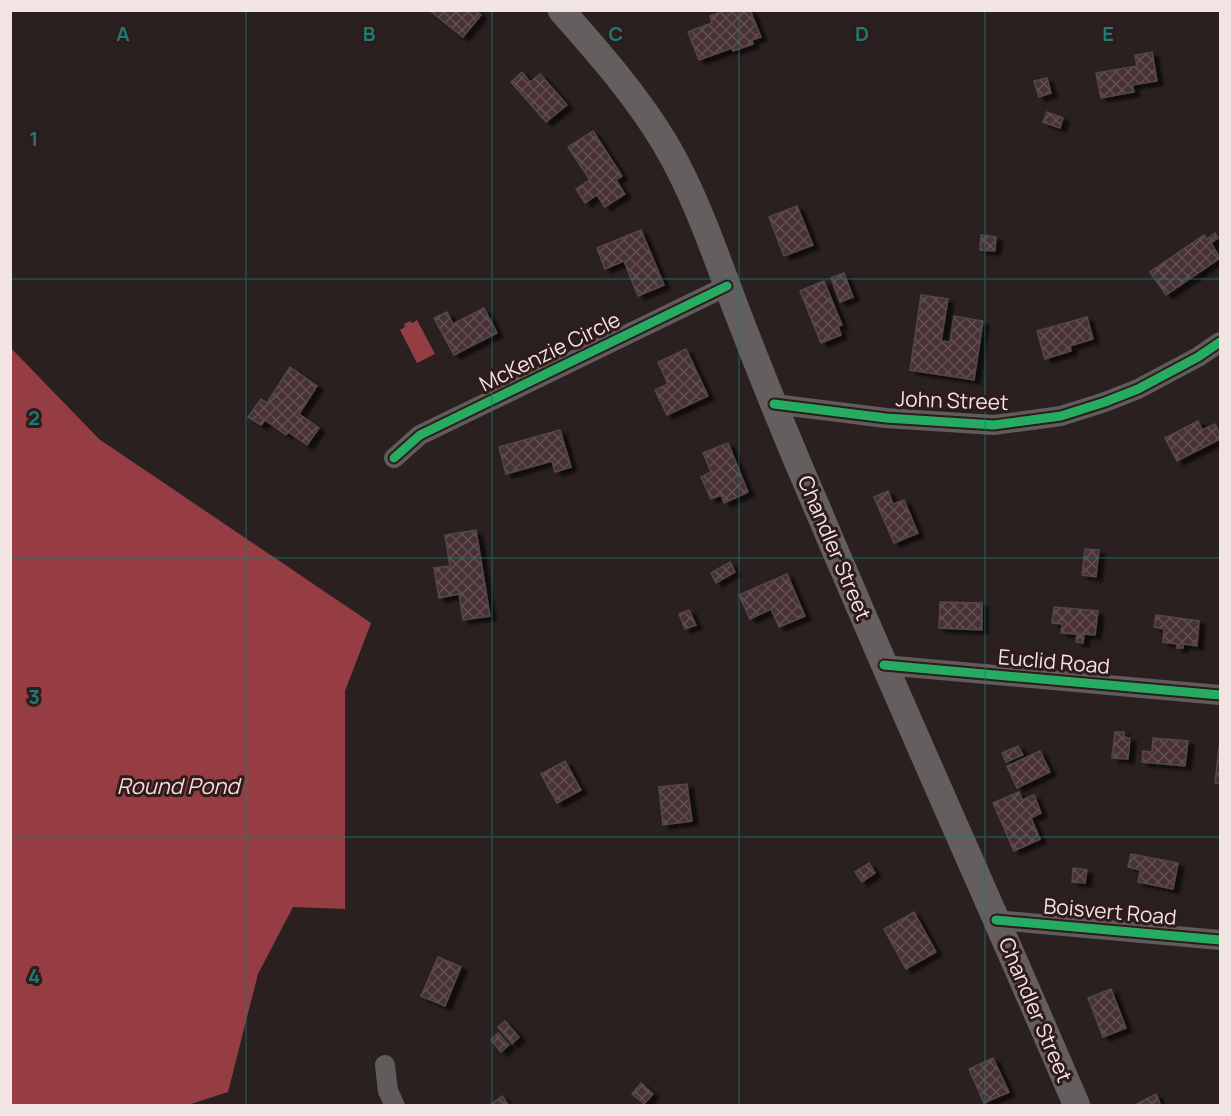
<svg xmlns="http://www.w3.org/2000/svg" width="1231" height="1116" font-family="Manrope,sans-serif">
<style>
.water{fill:#963d43}
.building{fill:url(#building-cross-hatch);stroke:#514848;stroke-width:1.5;filter:url(#shadow)}
.lines{fill:none;stroke-linecap:round;stroke-linejoin:round}
.street{stroke:#605c5c;stroke-width:20}
.secondary{stroke:#645e5e;stroke-width:27}
.cycleway-casing{stroke:#2f1b1b;stroke-width:13}
.cycleway{stroke:#26ab63;stroke-width:9}
.grid{fill:none;stroke:#1a7c74;stroke-width:1.5;stroke-opacity:0.55}
.labels{text-anchor:middle;stroke-width:6;stroke-linejoin:round;paint-order:stroke}
.street-label{font-size:21px;fill:#f2e4e3;stroke:#2f1b1b}
.water-label{font-size:22px;font-style:italic;fill:#f6dad9;stroke:#2f1b1b}
.grid-label{font-size:20px;text-anchor:middle;font-weight:bold;fill:#1a7c74;stroke:#2f1b1b;stroke-width:6;stroke-linejoin:round;paint-order:stroke}
</style>
<defs>
<pattern id="building-cross-hatch" width="8" height="8" patternUnits="userSpaceOnUse" patternTransform="scale(1.5)"><rect width="8" height="8" fill="#4a3335"/><path d="M0 0l8 8M0 8l8-8" fill="none" stroke="#655052"/></pattern>
<filter id="shadow"><feDropShadow dx="6" dy="4" stdDeviation="1.5" flood-color="#0009"/></filter>
</defs>
<rect width="100%" height="100%" fill="#2a2020"/>
<g class="water">
<polygon points="417,320 435,354 417,363 400,330 405,327 404,324 410,321 412,323"/>
<polygon points="10,347 99,439 371,623 345,691 345,909 293,907 258,974 228,1092 188,1105 11,1105"/>
</g>
<g class="building">
<polygon points="429,10 475,10 481,15 463,37"/>
<polygon points="726,10 750,10 761,37 752,40 753,44 733,51 732,48 699,60 688,32 712,23 710,16"/>
<polygon points="1152,52 1157,81 1132,85 1134,92 1101,98 1096,73 1137,66 1135,55"/>
<polygon points="522,72 530,82 540,74 567,105 546,122 511,82"/>
<polygon points="1047,78 1051,93 1039,97 1034,81"/>
<polygon points="1047,112 1063,118 1060,128 1043,122"/>
<polygon points="593,131 622,176 616,180 625,194 605,207 597,195 585,203 576,189 590,180 568,147"/>
<polygon points="797,206 813,245 784,256 769,217"/>
<polygon points="641,230 664,285 638,296 624,261 605,269 597,248"/>
<polygon points="1215,233 1218,238 1211,243 1220,258 1166,295 1150,272 1204,235 1207,239"/>
<polygon points="981,235 996,237 995,251 980,250"/>
<polygon points="844,273 853,297 840,302 831,278"/>
<polygon points="824,281 842,325 838,326 841,335 821,343 800,291"/>
<polygon points="921,295 948,299 941,341 950,342 954,316 983,321 974,380 910,370"/>
<polygon points="484,308 497,333 454,355 434,318 447,312 453,324"/>
<polygon points="1087,317 1093,339 1070,346 1071,351 1045,359 1037,331"/>
<polygon points="686,349 708,396 667,415 655,390 668,384 658,362"/>
<polygon points="290,367 317,386 299,414 319,428 307,445 288,432 286,435 265,420 261,425 248,417 261,399 267,403"/>
<polygon points="1198,421 1202,430 1215,424 1220,434 1220,439 1177,461 1165,438"/>
<polygon points="560,430 571,467 555,472 552,461 506,474 499,447"/>
<polygon points="728,443 748,492 724,503 721,495 711,499 701,477 711,472 703,453"/>
<polygon points="888,491 893,504 904,500 918,533 894,543 874,497"/>
<polygon points="476,530 490,616 463,620 459,594 439,598 434,568 450,566 445,535"/>
<polygon points="1085,549 1099,550 1096,577 1082,575"/>
<polygon points="730,562 735,572 716,583 711,573"/>
<polygon points="787,574 805,616 779,627 771,609 750,619 739,595"/>
<polygon points="940,602 982,603 982,630 939,628"/>
<polygon points="1054,607 1098,611 1095,635 1084,634 1083,643 1076,642 1077,634 1061,633 1062,624 1052,623"/>
<polygon points="689,610 696,625 685,629 679,614"/>
<polygon points="1156,615 1199,621 1197,646 1183,644 1183,648 1177,648 1177,644 1163,642 1164,629 1154,627"/>
<polygon points="1115,732 1124,732 1124,737 1130,738 1128,759 1112,758"/>
<polygon points="1153,738 1188,741 1185,766 1142,762 1143,751 1152,752"/>
<polygon points="1018,746 1023,755 1006,762 1002,753"/>
<polygon points="1219,747 1220,747 1220,784 1215,783"/>
<polygon points="1040,751 1050,772 1017,788 1007,766"/>
<polygon points="565,761 581,790 557,803 541,774"/>
<polygon points="687,784 692,821 663,825 659,787"/>
<polygon points="1019,792 1022,800 1034,795 1041,813 1031,818 1040,839 1014,851 993,803"/>
<polygon points="1131,854 1178,863 1173,889 1138,882 1140,870 1128,867"/>
<polygon points="869,863 875,873 862,882 855,872"/>
<polygon points="1073,868 1087,870 1085,883 1072,882"/>
<polygon points="914,912 936,952 906,969 884,929"/>
<polygon points="438,957 461,967 445,1006 421,996"/>
<polygon points="1111,989 1126,1028 1103,1037 1088,998"/>
<polygon points="505,1021 519,1037 512,1044 498,1027"/>
<polygon points="498,1033 509,1045 501,1052 491,1040"/>
<polygon points="993,1058 1009,1092 984,1103 969,1069"/>
<polygon points="641,1083 653,1094 644,1104 632,1094"/>
<polygon points="1156,1094 1161,1106 1133,1106"/>
<polygon points="502,1096 509,1106 489,1106"/>
</g>
<g class="lines">
<g class="street">
<polyline points="774,404 886,418 994,425 1061,416 1105,402 1138,389 1198,357 1220,342"/>
<polyline points="394,458 420,435 727,286"/>
<polyline points="884,665 1220,695"/>
<polyline points="996,920 1220,940"/>
<polyline points="385,1065 388,1091 395,1106"/>
</g>
<path class="secondary" d="M561,10C599,53 637,96 666,145C697,198 716,257 738,314C764,382 792,450 821,517C904,714 993,909 1077,1106"/>
<g class="cycleway-casing">
<g id="cycleway">
<polyline points="774,404 886,418 994,425 1061,416 1105,402 1138,389 1198,357 1220,342"/>
<polyline points="394,458 420,435 727,286"/>
<polyline points="884,665 1220,695"/>
<polyline points="996,920 1220,940"/>
</g>
</g>
<use href="#cycleway" class="cycleway"/>
</g>
<path class="grid" d="M246,10V1106M492,10V1106M739,10V1106M985,10V1106M10,279H1220M10,558H1220M10,837H1220"/>
<g class="labels">
<g class="street-label">
<text transform="translate(550 352) rotate(-26)" y="7">McKenzie Circle</text>
<text transform="translate(952 401) rotate(2)" y="7">John Street</text>
<text transform="translate(834 548) rotate(67)" y="7">Chandler Street</text>
<text transform="translate(1054 662) rotate(5)" y="7">Euclid Road</text>
<text transform="translate(1110 912) rotate(5)" y="7">Boisvert Road</text>
<text transform="translate(1035 1010) rotate(67)" y="7">Chandler Street</text>
</g>
<g class="water-label">
<text x="178" y="794">Round Pond</text>
</g>
</g>
<g class="grid-label">
<text x="123" y="41">A</text>
<text x="369" y="41">B</text>
<text x="616" y="41">C</text>
<text x="862" y="41">D</text>
<text x="1108" y="41">E</text>
<text x="34" y="146">1</text>
<text x="34" y="425">2</text>
<text x="34" y="704">3</text>
<text x="34" y="983">4</text>
</g>
<rect width="1231" height="1116" fill="none" stroke="#f2e4e3" stroke-width="24"/>
</svg>
